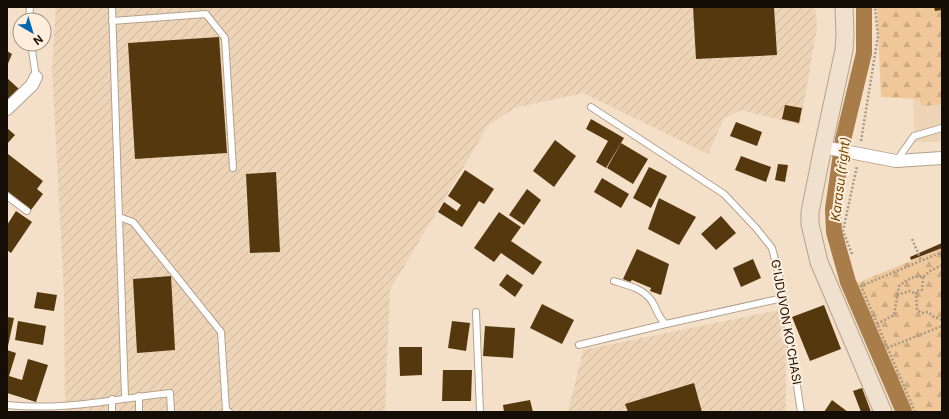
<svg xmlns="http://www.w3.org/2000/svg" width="949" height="419" font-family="Inter,sans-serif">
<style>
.built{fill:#edd4b7}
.industrial{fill:url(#industrial-furrows)}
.forest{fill:url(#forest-firs)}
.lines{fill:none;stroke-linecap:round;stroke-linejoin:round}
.canal{stroke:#a87d49;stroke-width:16}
.building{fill:#56380e}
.lane-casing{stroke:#b5a28d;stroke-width:8}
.street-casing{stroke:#b5a28d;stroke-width:14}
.secondary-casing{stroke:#b5a28d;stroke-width:19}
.path{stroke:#a89887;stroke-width:2.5;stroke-dasharray:2 2;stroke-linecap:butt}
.lane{stroke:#fff;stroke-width:6}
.street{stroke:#fff;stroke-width:12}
.secondary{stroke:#f0e1ce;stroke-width:17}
.labels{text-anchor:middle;stroke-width:4;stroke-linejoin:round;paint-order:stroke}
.street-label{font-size:12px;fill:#150e07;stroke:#feeedb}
.water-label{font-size:13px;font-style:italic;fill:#6f4500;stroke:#feeedb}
</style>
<defs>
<pattern id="industrial-furrows" width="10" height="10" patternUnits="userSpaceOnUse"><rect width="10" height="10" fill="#edd4b7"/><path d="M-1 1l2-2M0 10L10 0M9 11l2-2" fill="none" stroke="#cab59c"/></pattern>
<pattern id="forest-firs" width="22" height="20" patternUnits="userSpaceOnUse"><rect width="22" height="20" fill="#efc799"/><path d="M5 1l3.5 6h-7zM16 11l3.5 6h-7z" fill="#ccaa82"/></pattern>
</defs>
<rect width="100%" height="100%" fill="#f4e0c9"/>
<polygon class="built" points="942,7 942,142 914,142 914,114 910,72"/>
<g class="industrial">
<polygon points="56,7 815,7 817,28 800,125 741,110 724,119 708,154 583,93 514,108 488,126 390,290 385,412 65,412 64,295 52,68"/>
<polygon points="779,310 783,327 779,335 786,345 786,412 568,412 583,350"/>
</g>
<g class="forest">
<polygon points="877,7 942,7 942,104 922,106 919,99 881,97"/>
<polygon points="942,248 942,412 910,412 855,284"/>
</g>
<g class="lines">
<polyline class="canal" points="864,7 864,53 843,140 833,209 834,232 848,282 904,412"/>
</g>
<g class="building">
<polygon points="693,7 774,7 777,55 696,59"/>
<polygon points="934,7 942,7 942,10 935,11"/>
<polygon points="219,37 227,153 135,159 128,43"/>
<polygon points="7,51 12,54 7,66"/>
<polygon points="7,78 19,89 9,100 7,99"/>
<polygon points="785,105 802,108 799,123 782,119"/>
<polygon points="591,119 624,138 606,168 596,162 608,141 586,129"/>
<polygon points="736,122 762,132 757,146 730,136"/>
<polygon points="7,128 15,135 7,144"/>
<polygon points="555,140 576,156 554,187 533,171"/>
<polygon points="621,143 648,159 633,184 607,168"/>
<polygon points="8,154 43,181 37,189 43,194 31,210 7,191"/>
<polygon points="741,156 771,167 766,182 735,170"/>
<polygon points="778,164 788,165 785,182 775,180"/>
<polygon points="649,167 667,176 651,208 633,198"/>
<polygon points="465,170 494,189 484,204 479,201 462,227 438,212 444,202 457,211 461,205 448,196"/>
<polygon points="276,172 280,252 250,253 246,174"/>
<polygon points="602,178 629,194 621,208 594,192"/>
<polygon points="527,189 541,200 524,225 509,215"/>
<polygon points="659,198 696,217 679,245 648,229"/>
<polygon points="16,211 32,222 11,253 7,250 7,225"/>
<polygon points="499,212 521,227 511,241 542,262 533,275 501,253 494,262 474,248"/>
<polygon points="721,216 736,233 716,250 701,234"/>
<polygon points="942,243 942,248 911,260 910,257"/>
<polygon points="637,249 669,264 661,295 650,291 651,288 632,280 630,282 623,279"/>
<polygon points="753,259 761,278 741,287 733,268"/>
<polygon points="507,274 523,285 515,297 499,285"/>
<polygon points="171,276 175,350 137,353 133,279"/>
<polygon points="37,292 57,295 54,311 34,308"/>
<polygon points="542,304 574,320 562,344 530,328"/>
<polygon points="824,305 841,349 810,361 792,317"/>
<polygon points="7,317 14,318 8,346 7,346"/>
<polygon points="18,321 46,326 43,345 15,340"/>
<polygon points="452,321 470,323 466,351 448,348"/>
<polygon points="485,326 515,328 513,358 483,356"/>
<polygon points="399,347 422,347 422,375 400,376"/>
<polygon points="7,350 16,353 9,376 22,380 28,359 48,365 36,402 7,393"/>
<polygon points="443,370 472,370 471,401 442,401"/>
<polygon points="694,383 702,412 628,412 625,404"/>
<polygon points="862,388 871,412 861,412 853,391"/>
<polygon points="530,400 533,412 504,412 503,405"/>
<polygon points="832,400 848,412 824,412"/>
</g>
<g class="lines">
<g class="lane-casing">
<g id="lane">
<polyline points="112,7 125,397"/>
<polyline points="29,20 30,7"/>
<polyline points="112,21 206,14 225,38 233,168"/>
<polyline points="31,44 36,77"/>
<polyline points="591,107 724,194 756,228 772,248 781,283 801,412"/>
<polyline points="897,160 914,136 942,128"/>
<polyline points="7,196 27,211"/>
<polyline points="119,217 133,222 221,332 226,410 229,412"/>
<path d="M614,281C627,285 642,288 651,300C657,308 657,317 666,324L783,298"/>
<polyline points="476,312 480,412"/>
<polyline points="579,345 666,324"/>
<polyline points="139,396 139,412"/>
<path d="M7,405C61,411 116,399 170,393L171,412"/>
<polyline points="112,412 112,399"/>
</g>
</g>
<g class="street-casing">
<g id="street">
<polyline points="7,109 32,85 36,77"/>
<polyline points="823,147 896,161 942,158"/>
</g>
</g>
<g class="secondary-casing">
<polyline id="secondary" points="844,7 845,34 844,50 823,147 810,212 810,224 819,262 883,412"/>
</g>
<g class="path">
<polyline points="861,141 878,36 875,7"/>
<polyline points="912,239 921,260"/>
<polyline points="940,253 942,258"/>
<polyline points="852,254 843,231 857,166"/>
<polyline points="923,277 922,290 916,291 917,310 922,313 928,312 934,317 942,320"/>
<polyline points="897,295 910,291 916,294"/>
<path d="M877,324L894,315L899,286C907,280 913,275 923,277L930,271L942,265"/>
<polyline points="887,348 942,326"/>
<polyline points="915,412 861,286 942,252"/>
</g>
<use href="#lane" class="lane"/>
<use href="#street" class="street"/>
<use href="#secondary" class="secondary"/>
</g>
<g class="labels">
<g class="street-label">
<text transform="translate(786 322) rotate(80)" y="4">G'IJDUVON KO'CHASI</text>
</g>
<g class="water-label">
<text transform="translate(840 179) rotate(-83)" y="5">Karasu (right)</text>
</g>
</g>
<rect width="949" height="419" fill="none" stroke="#150e07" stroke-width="16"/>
<g transform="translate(32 32) rotate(142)"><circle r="19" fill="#feeedb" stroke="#a19486"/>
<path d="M0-3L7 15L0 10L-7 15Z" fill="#0166b2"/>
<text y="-6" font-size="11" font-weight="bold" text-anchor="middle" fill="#150e07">N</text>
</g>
</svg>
